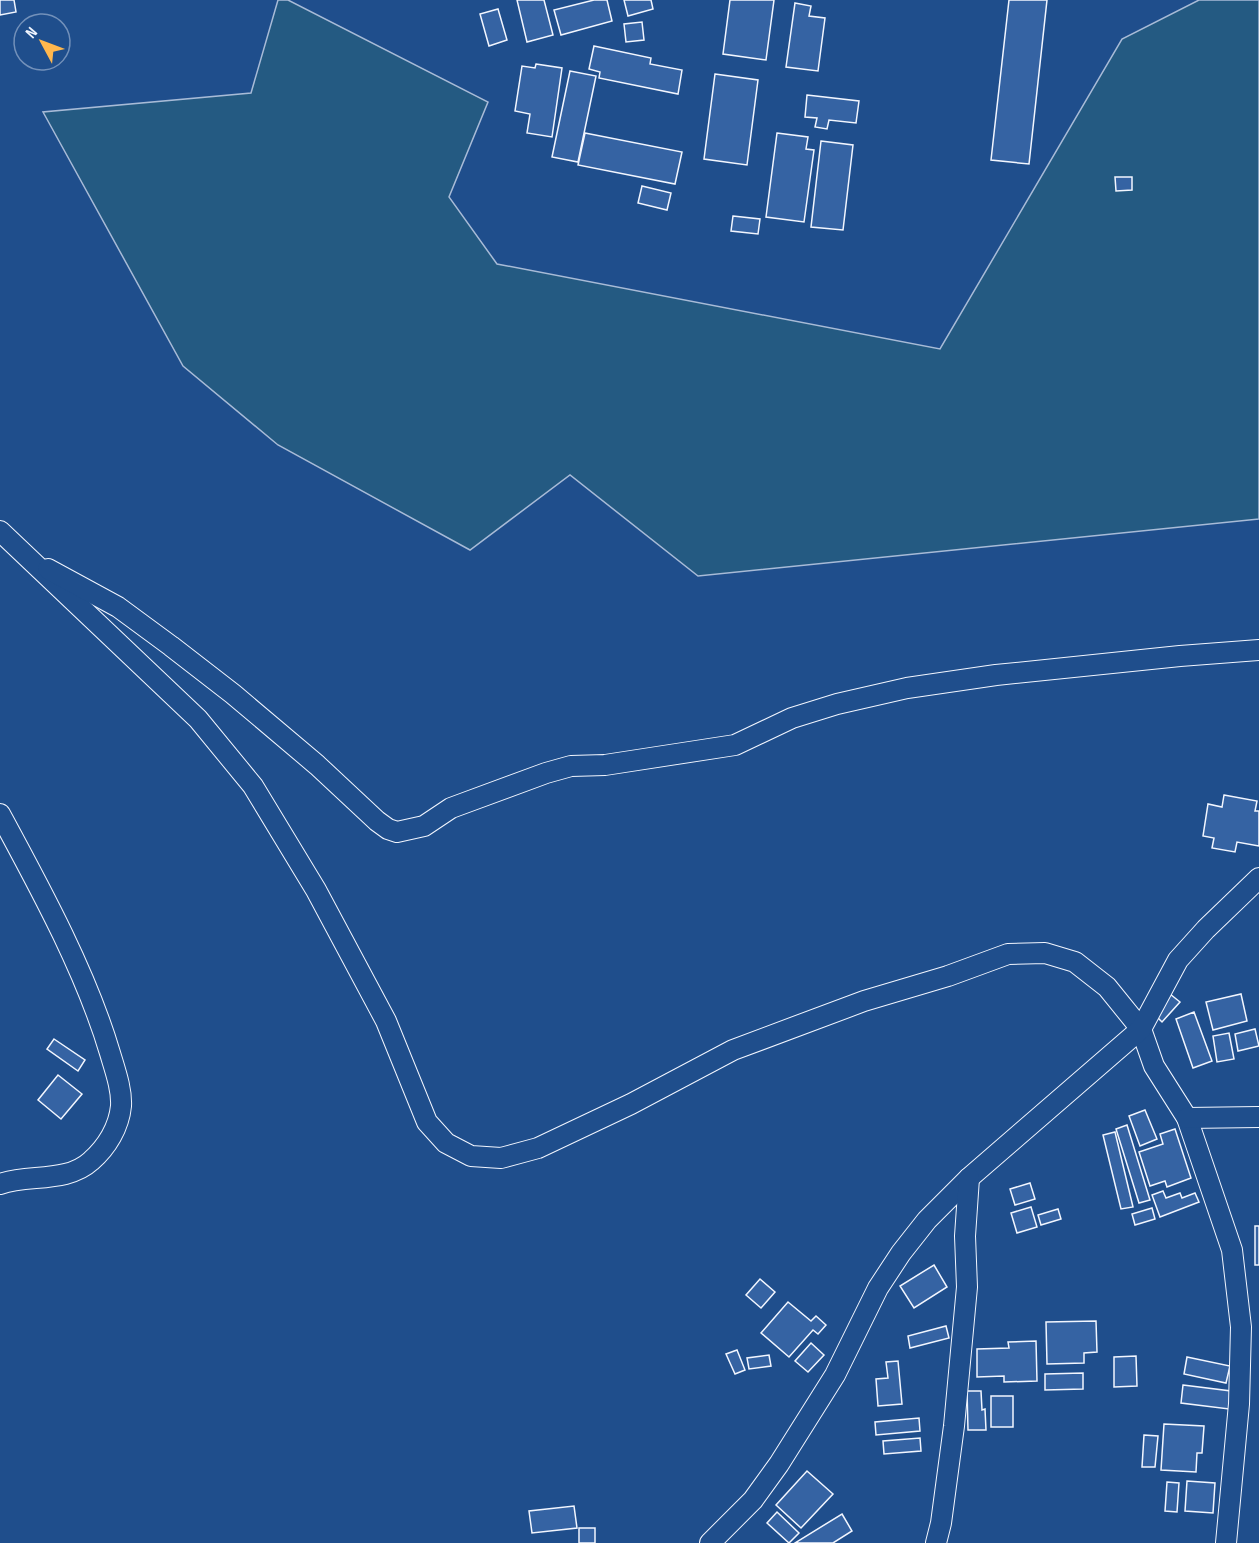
<svg xmlns="http://www.w3.org/2000/svg" width="1259" height="1543" font-family="'Sofia Sans Condensed',sans-serif">
<style>
.green{fill:#245a82;stroke:#a8bbd7;stroke-width:1.5}
.building{fill:#3563a3;stroke:#f2f6ff;stroke-width:1.5}
.lines{fill:none;stroke-linecap:round;stroke-linejoin:round}
.street-casing{stroke:#f2f6ff;stroke-width:22}
.street{stroke:#1f4e8c;stroke-width:20}
</style>
<rect width="100%" height="100%" fill="#1f4e8c"/>
<polygon class="green" points="278,0 288,0 488,102 449,197 497,264 940,349 1122,39 1199,0 1259,0 1259,519 698,576 570,475 470,550 278,445 183,366 43,112 251,93"/>
<g class="building">
<polygon points="0,0 14,0 16,12 0,15"/>
<polygon points="517,0 544,0 553,35 527,42"/>
<polygon points="594,0 607,0 612,21 561,35 554,10"/>
<polygon points="624,0 651,0 653,9 628,16"/>
<polygon points="730,0 774,0 766,60 723,54"/>
<polygon points="1009,0 1047,0 1029,164 991,160"/>
<polygon points="795,3 811,6 809,16 825,18 818,71 786,67"/>
<polygon points="498,9 507,40 489,46 480,14"/>
<polygon points="642,22 644,40 626,42 624,24"/>
<polygon points="594,46 651,58 650,64 682,70 678,94 599,78 600,72 589,69"/>
<polygon points="536,64 562,68 552,137 527,133 530,114 515,111 522,66 535,68"/>
<polygon points="570,71 596,76 578,162 552,157"/>
<polygon points="715,74 758,80 747,165 704,159"/>
<polygon points="807,95 859,101 856,123 829,120 827,129 815,127 817,118 805,117"/>
<polygon points="585,133 682,152 675,184 578,165"/>
<polygon points="777,133 808,137 806,149 814,150 804,222 766,217"/>
<polygon points="821,141 853,145 843,230 811,227"/>
<polygon points="1115,177 1132,177 1132,190 1116,191"/>
<polygon points="642,186 671,193 667,210 638,203"/>
<polygon points="733,216 760,219 758,234 731,231"/>
<polygon points="1224,795 1257,801 1255,811 1259,811 1259,846 1237,842 1235,852 1212,848 1214,838 1203,836 1208,804 1222,807"/>
<polygon points="1170,994 1180,1002 1162,1022 1153,1013"/>
<polygon points="1241,994 1247,1021 1213,1030 1206,1002"/>
<polygon points="1194,1012 1212,1061 1193,1068 1176,1019"/>
<polygon points="1255,1029 1259,1046 1238,1051 1235,1034"/>
<polygon points="1229,1033 1234,1059 1217,1062 1213,1036"/>
<polygon points="54,1039 85,1060 78,1071 47,1049"/>
<polygon points="58,1075 82,1094 61,1119 38,1100"/>
<polygon points="1145,1110 1157,1139 1140,1146 1129,1116"/>
<polygon points="1127,1125 1150,1200 1139,1203 1116,1129"/>
<polygon points="1175,1129 1191,1178 1167,1187 1165,1181 1150,1186 1139,1152 1163,1144 1160,1134"/>
<polygon points="1115,1132 1133,1207 1121,1209 1103,1135"/>
<polygon points="1030,1183 1035,1199 1015,1205 1010,1189"/>
<polygon points="1163,1191 1166,1198 1180,1193 1182,1198 1195,1193 1199,1202 1160,1217 1152,1195"/>
<polygon points="1031,1207 1037,1227 1017,1233 1011,1213"/>
<polygon points="1152,1208 1155,1219 1135,1225 1132,1214"/>
<polygon points="1058,1209 1061,1219 1041,1225 1038,1215"/>
<rect x="1255" y="1226" width="4" height="39"/>
<polygon points="934,1265 947,1287 914,1308 900,1286"/>
<polygon points="760,1279 775,1292 761,1308 746,1295"/>
<polygon points="788,1302 811,1321 816,1316 826,1325 818,1334 813,1330 789,1357 761,1333"/>
<polygon points="1096,1321 1097,1352 1084,1353 1084,1363 1047,1364 1046,1322"/>
<polygon points="946,1326 949,1338 910,1348 908,1336"/>
<polygon points="1036,1341 1037,1381 1004,1382 1004,1376 977,1377 977,1349 1009,1348 1008,1342"/>
<polygon points="811,1343 824,1355 808,1372 795,1361"/>
<polygon points="737,1350 745,1370 735,1374 726,1354"/>
<polygon points="769,1355 771,1366 749,1369 747,1358"/>
<polygon points="1136,1356 1137,1386 1114,1387 1114,1357"/>
<polygon points="1187,1357 1230,1366 1226,1383 1184,1374"/>
<polygon points="898,1361 902,1404 878,1406 876,1379 888,1378 886,1362"/>
<polygon points="1083,1373 1083,1389 1045,1390 1045,1374"/>
<polygon points="1183,1385 1231,1391 1229,1409 1181,1403"/>
<polygon points="967,1391 981,1391 982,1410 985,1409 986,1430 968,1430"/>
<rect x="991" y="1396" width="22" height="31"/>
<polygon points="919,1418 920,1431 876,1435 875,1422"/>
<polygon points="1164,1424 1204,1426 1202,1453 1197,1453 1196,1472 1161,1470"/>
<polygon points="1144,1435 1158,1436 1155,1467 1142,1467"/>
<polygon points="920,1438 921,1451 884,1454 883,1441"/>
<polygon points="807,1471 833,1494 801,1528 776,1505"/>
<polygon points="1187,1481 1215,1483 1213,1513 1185,1511"/>
<polygon points="1167,1482 1179,1483 1177,1512 1165,1511"/>
<polygon points="574,1506 577,1528 532,1533 529,1511"/>
<polygon points="777,1512 799,1533 789,1543 767,1523"/>
<polygon points="842,1514 852,1531 833,1543 795,1543"/>
<rect x="579" y="1528" width="16" height="15"/>
</g>
<g class="lines">
<g class="street-casing">
<g id="street">
<polyline points="0,531 198,719 253,786 316,890 386,1021 427,1122 446,1143 471,1156 501,1158 538,1148 631,1104 733,1050 864,1001 948,976 1008,954 1045,953 1075,962 1107,987 1141,1029 1154,1066 1187,1118 1232,1250 1241,1327 1239,1404 1226,1543"/>
<polyline points="48,569 118,607 171,646 233,694 317,765 377,821 388,829 397,832 424,826 451,808 546,773 571,766 605,765 735,745 792,718 837,704 907,688 996,675 1180,656 1259,650"/>
<path d="M0,814C40,888 86,972 110,1053C115,1070 122,1089 121,1106C119,1127 107,1147 91,1161C67,1183 29,1174 0,1184"/>
<polyline points="1187,1118 1259,1117"/>
<polyline points="710,1543 753,1500 779,1464 835,1375 878,1288 901,1253 927,1220 969,1178 1141,1029 1178,960 1206,929 1259,878"/>
<polyline points="936,1543 941,1523 954,1426 967,1287 965,1236 969,1178"/>
</g>
</g>
<use href="#street" class="street"/>
</g>
<g transform="translate(42 42) rotate(311)"><circle r="28" fill="#1f4e8c" stroke="#7391ba" stroke-width="1.5"/>
<path d="M0-4.5L10 22L0 15L-10 22Z" fill="#ffb74d"/>
<text y="-9" font-size="16" font-weight="bold" text-anchor="middle" fill="#f2f6ff">N</text>
</g>
</svg>
